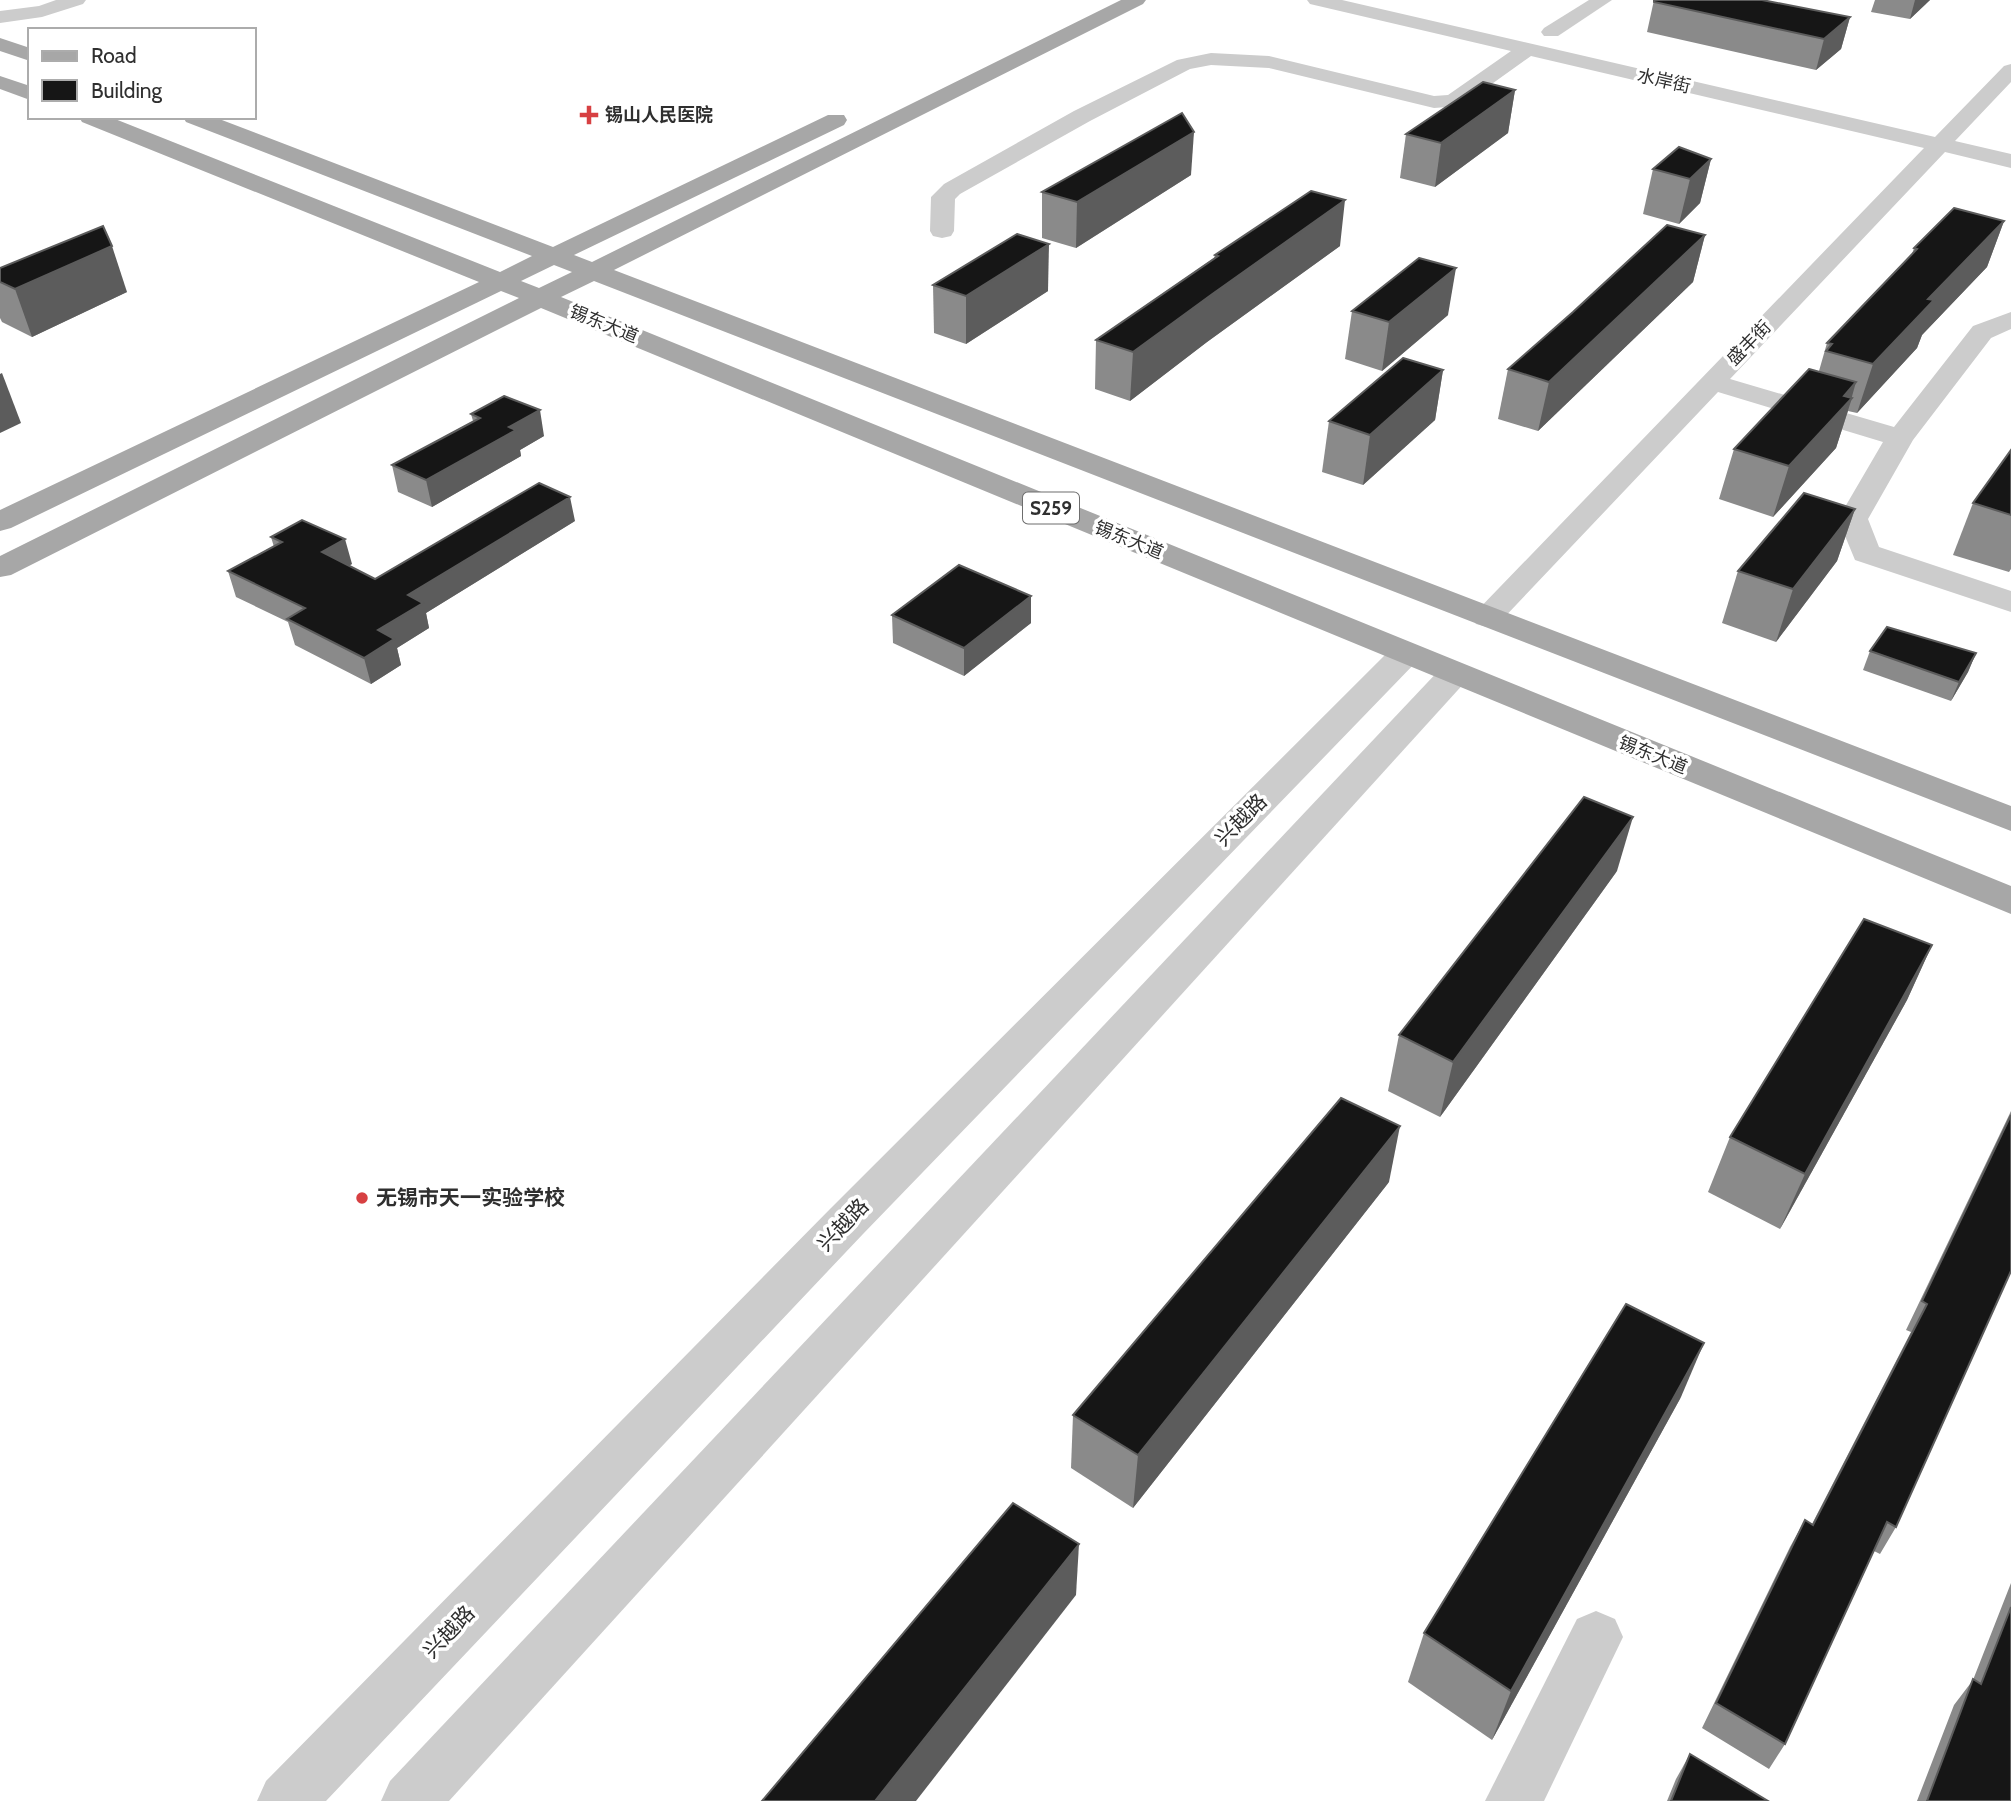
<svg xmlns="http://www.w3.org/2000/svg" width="2011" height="1801" font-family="Cabin,'Noto Sans SC',sans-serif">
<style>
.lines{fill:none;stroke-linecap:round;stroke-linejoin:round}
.minor{fill:#ccc;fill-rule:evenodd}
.major{fill:#a7a7a7;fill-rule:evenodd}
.wall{fill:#8a8a8a}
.shaded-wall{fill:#5c5c5c}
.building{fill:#161616;stroke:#5c5c5c;stroke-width:2}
.poi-dot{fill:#d74042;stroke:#fff;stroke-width:2.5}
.labels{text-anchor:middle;stroke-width:7;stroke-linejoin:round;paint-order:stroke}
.far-street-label{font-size:18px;fill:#2f2f2f;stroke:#fff}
.far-poi-label{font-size:18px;font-weight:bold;fill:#2f2f2f;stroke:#fff;text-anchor:start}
.shield{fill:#fff;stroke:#6d6d6d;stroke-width:2}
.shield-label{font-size:19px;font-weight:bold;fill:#2f2f2f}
.street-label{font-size:21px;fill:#2f2f2f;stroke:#fff}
.poi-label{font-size:21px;font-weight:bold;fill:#2f2f2f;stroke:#fff;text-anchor:start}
</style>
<rect width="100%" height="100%" fill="#fff"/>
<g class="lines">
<g class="minor">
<polygon points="56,0 86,0 83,4 42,17 0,23 0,11 39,6"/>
<polygon points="1307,0 1342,0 1935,137 2004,66 2011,64 2011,82 1955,141 2011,154 2011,168 1945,152 1730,379 1894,427 1973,326 2011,312 2011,329 1991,338 1913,440 1868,519 1879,547 2011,591 2011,612 1855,560 1838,519 1883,442 1718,392 1498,624 1487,627 1476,624 1471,617 1924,148 1531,56 1461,106 1434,108 1269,68 1211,65 1190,69 1090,121 960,194 955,199 954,231 951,236 942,238 933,236 930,231 931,197 944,184 1074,111 1177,60 1211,53 1269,56 1434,96 1448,95 1511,51 1310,4"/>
<polygon points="1589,0 1612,0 1558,36 1544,36 1541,32 1544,28"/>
<polygon points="1406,643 1418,646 1423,653 1418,660 863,1234 326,1801 257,1801 266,1781 831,1208 1394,646"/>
<polygon points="1455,663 1467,666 1472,673 1467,680 449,1801 381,1801 390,1781 1443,666"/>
<polygon points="1596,1611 1615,1619 1623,1637 1544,1801 1485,1801 1577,1619"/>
</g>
<g class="major">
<path d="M1121,0H1146L1143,4L614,270L2011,806V831L594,281L561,297L2011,886V914L541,308L11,575L0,577V556L519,298L501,291L11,528L0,531V510L479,282L82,122L79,117H110L500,272L532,256L186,122L183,117H214L553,247L828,115H844L847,120L844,125L574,255L592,262ZM554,265L572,272L539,288L521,281Z"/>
<polygon points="0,38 30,48 30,61 0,51"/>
<polygon points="0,76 30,86 30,100 0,89"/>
</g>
</g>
<g class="wall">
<polygon points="1654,0 1850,17 1841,49 1816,70 1647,32"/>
<polygon points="1875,0 1930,0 1910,19 1871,12"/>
<polygon points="1515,90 1508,133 1435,187 1400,178 1406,134"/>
<polygon points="1711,159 1700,203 1679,224 1643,214 1653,169"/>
<polygon points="1191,175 1076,248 1042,238 1042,192"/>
<polygon points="2004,221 1987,267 1922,335 1917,348 1857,413 1848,411 1836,448 1773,517 1719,499 1734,449 1819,371 1827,343 1912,254 1914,248"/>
<polygon points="1705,235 1693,282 1538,431 1498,419 1508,369"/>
<polygon points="1340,246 1207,342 1130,401 1095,389 1096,340 1214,258 1215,255"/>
<polygon points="0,268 127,292 32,337 2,322 0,318"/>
<polygon points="933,285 1048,291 966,344 934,333"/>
<polygon points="1352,311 1448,315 1382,371 1345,359"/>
<polygon points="1443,370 1435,420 1363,485 1322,472 1329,421"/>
<polygon points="471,414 544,436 520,450 521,456 432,507 398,492 392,465 473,421"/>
<polygon points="2011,450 2011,569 2009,572 1953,555 1973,503"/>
<polygon points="1855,509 1837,561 1776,642 1722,623 1738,571"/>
<polygon points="575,521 426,613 429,628 397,648 401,665 371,684 295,645 288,622 236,597 228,571 274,547 271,537 352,564 349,565 375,579"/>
<polygon points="892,615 1031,623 964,676 893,643"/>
<polygon points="1870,651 1976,653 1968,672 1951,701 1863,670"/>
<polygon points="1617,871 1440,1117 1388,1091 1399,1035"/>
<polygon points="1932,945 1907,1000 1780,1229 1708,1192 1730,1137"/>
<polygon points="2011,1111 2011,1271 1896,1527 1880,1554 1874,1551 1785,1744 1769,1769 1702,1728 1790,1547 1805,1520 1812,1524 1911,1332 1906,1330"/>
<polygon points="1389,1182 1133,1508 1071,1468 1073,1415"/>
<polygon points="1681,1397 1492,1740 1408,1682 1424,1633"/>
<polygon points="2011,1583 2011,1801 1917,1801 1954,1705 1973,1680"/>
<polygon points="1690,1754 1768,1801 1667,1801 1676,1779"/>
</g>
<g class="shaded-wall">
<polygon points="1915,0 1930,0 1910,19"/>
<polygon points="1850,17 1841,49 1816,70 1824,39"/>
<polygon points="1515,90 1508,133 1435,187 1441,143"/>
<polygon points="1194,132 1191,175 1076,248 1077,202"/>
<polygon points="1711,159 1700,203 1679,224 1690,179"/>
<polygon points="1345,200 1340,246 1207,342 1130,401 1133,352 1211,295"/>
<polygon points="2004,221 1987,267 1922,335 1917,348 1857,413 1873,364 1928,299"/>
<polygon points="1705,235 1693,282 1538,431 1549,382"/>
<polygon points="1049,244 1048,291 966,344 966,296"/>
<polygon points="112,246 127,292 32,337 15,289"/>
<polygon points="1456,268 1448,315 1382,371 1389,322"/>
<polygon points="1443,370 1435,420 1363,485 1370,435"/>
<polygon points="2,373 21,423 0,433 0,374"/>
<polygon points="1856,382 1851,400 1852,398 1836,448 1773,517 1789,466 1844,396"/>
<polygon points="540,410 544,436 520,450 521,456 432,507 426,480 509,427"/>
<polygon points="570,497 575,521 426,613 429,628 397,648 401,665 371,684 364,658 378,630 408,595"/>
<polygon points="1855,509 1837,561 1776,642 1793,589"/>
<polygon points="345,539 352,564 329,577 322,552"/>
<polygon points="1031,596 1031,623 964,676 964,648"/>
<polygon points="1976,653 1968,672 1951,701 1959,682"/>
<polygon points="1633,817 1617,871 1440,1117 1453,1062"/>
<polygon points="1932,945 1907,1000 1780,1229 1805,1174"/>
<polygon points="1400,1126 1389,1182 1133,1508 1138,1455"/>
<polygon points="1704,1343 1681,1397 1492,1740 1511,1691"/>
<polygon points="1079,1544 1076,1595 916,1801 875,1801"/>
</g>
<g class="building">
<polygon points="1654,0 1762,0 1850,17 1824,39 1654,2"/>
<polygon points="1483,82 1515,90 1441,143 1406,134"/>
<polygon points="1182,113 1194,132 1077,202 1042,192"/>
<polygon points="1679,147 1711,159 1690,179 1653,169"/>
<polygon points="1311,191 1345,200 1211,295 1133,352 1096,340 1218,256 1215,255"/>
<polygon points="1954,208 2004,221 1928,299 1934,300 1873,364 1826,351 1832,344 1827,343 1917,249 1914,248"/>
<polygon points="1667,225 1705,235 1549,382 1508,369 1573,312"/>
<polygon points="103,226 112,246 15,289 0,282 0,268"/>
<polygon points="1017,234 1049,244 966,296 933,285"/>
<polygon points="1419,258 1456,268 1389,322 1352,311"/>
<polygon points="1403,358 1443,370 1370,435 1329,421"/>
<polygon points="1809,369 1856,382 1844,396 1852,398 1789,466 1734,449"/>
<polygon points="504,396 540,410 509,427 516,430 426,480 392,465 480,418 471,414"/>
<polygon points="2011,450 2011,515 1973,503"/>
<polygon points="539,483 570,497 408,595 423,603 378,630 394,639 364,658 287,619 305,608 228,571 282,542 271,537 302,520 345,539 322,552 375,579"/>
<polygon points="1804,493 1855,509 1793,589 1738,571"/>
<polygon points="959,565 1031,596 964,648 892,615"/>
<polygon points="1887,627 1976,653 1959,682 1870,651"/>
<polygon points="1584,797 1633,817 1453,1062 1399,1035"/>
<polygon points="1864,919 1932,945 1805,1174 1730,1137"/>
<polygon points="1341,1098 1400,1126 1138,1455 1073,1415"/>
<polygon points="2011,1115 2011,1271 1896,1527 1887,1522 1785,1744 1716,1703 1805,1520 1813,1525 1927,1304 1922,1301"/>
<polygon points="1626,1304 1704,1343 1511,1691 1424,1633"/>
<polygon points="1013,1503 1079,1544 875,1801 762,1801"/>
<polygon points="2011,1607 2011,1801 1927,1801 1973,1679 1981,1684"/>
<polygon points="1690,1754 1768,1801 1671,1801"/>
</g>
<g class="poi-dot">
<path d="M585.5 104.5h7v7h7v7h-7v7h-7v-7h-7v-7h7z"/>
<circle cx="362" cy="1198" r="7"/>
</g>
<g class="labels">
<g class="far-street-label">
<text transform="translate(1664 81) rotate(13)" y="6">水岸街</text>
<text transform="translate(604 324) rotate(22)" y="6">锡东大道</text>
<text transform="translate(1749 343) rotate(-46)" y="6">盛丰街</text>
<text transform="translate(1129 540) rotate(22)" y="6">锡东大道</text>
<text transform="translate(1653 755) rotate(22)" y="6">锡东大道</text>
</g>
<g class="far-poi-label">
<text x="605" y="121">锡山人民医院</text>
</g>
<rect class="shield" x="1023" y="492.5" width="56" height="31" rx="5"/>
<g class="shield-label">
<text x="1051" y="515">S259</text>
</g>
<g class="street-label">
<text transform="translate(1241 820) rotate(-45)" y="7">兴越路</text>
<text transform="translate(843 1225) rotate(-46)" y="7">兴越路</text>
<text transform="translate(449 1632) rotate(-46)" y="7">兴越路</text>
</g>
<g class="poi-label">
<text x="376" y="1205">无锡市天一实验学校</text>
</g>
</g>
<rect x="28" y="28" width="228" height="91" fill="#ffffff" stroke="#acacac" stroke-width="2"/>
<rect x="42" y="51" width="35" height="10" fill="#a7a7a7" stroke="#acacac" stroke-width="2"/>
<text x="91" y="63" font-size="21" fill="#2f2f2f">Road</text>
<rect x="42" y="80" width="35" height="21" fill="#161616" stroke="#acacac" stroke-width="2"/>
<text x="91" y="98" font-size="21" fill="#2f2f2f">Building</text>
</svg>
